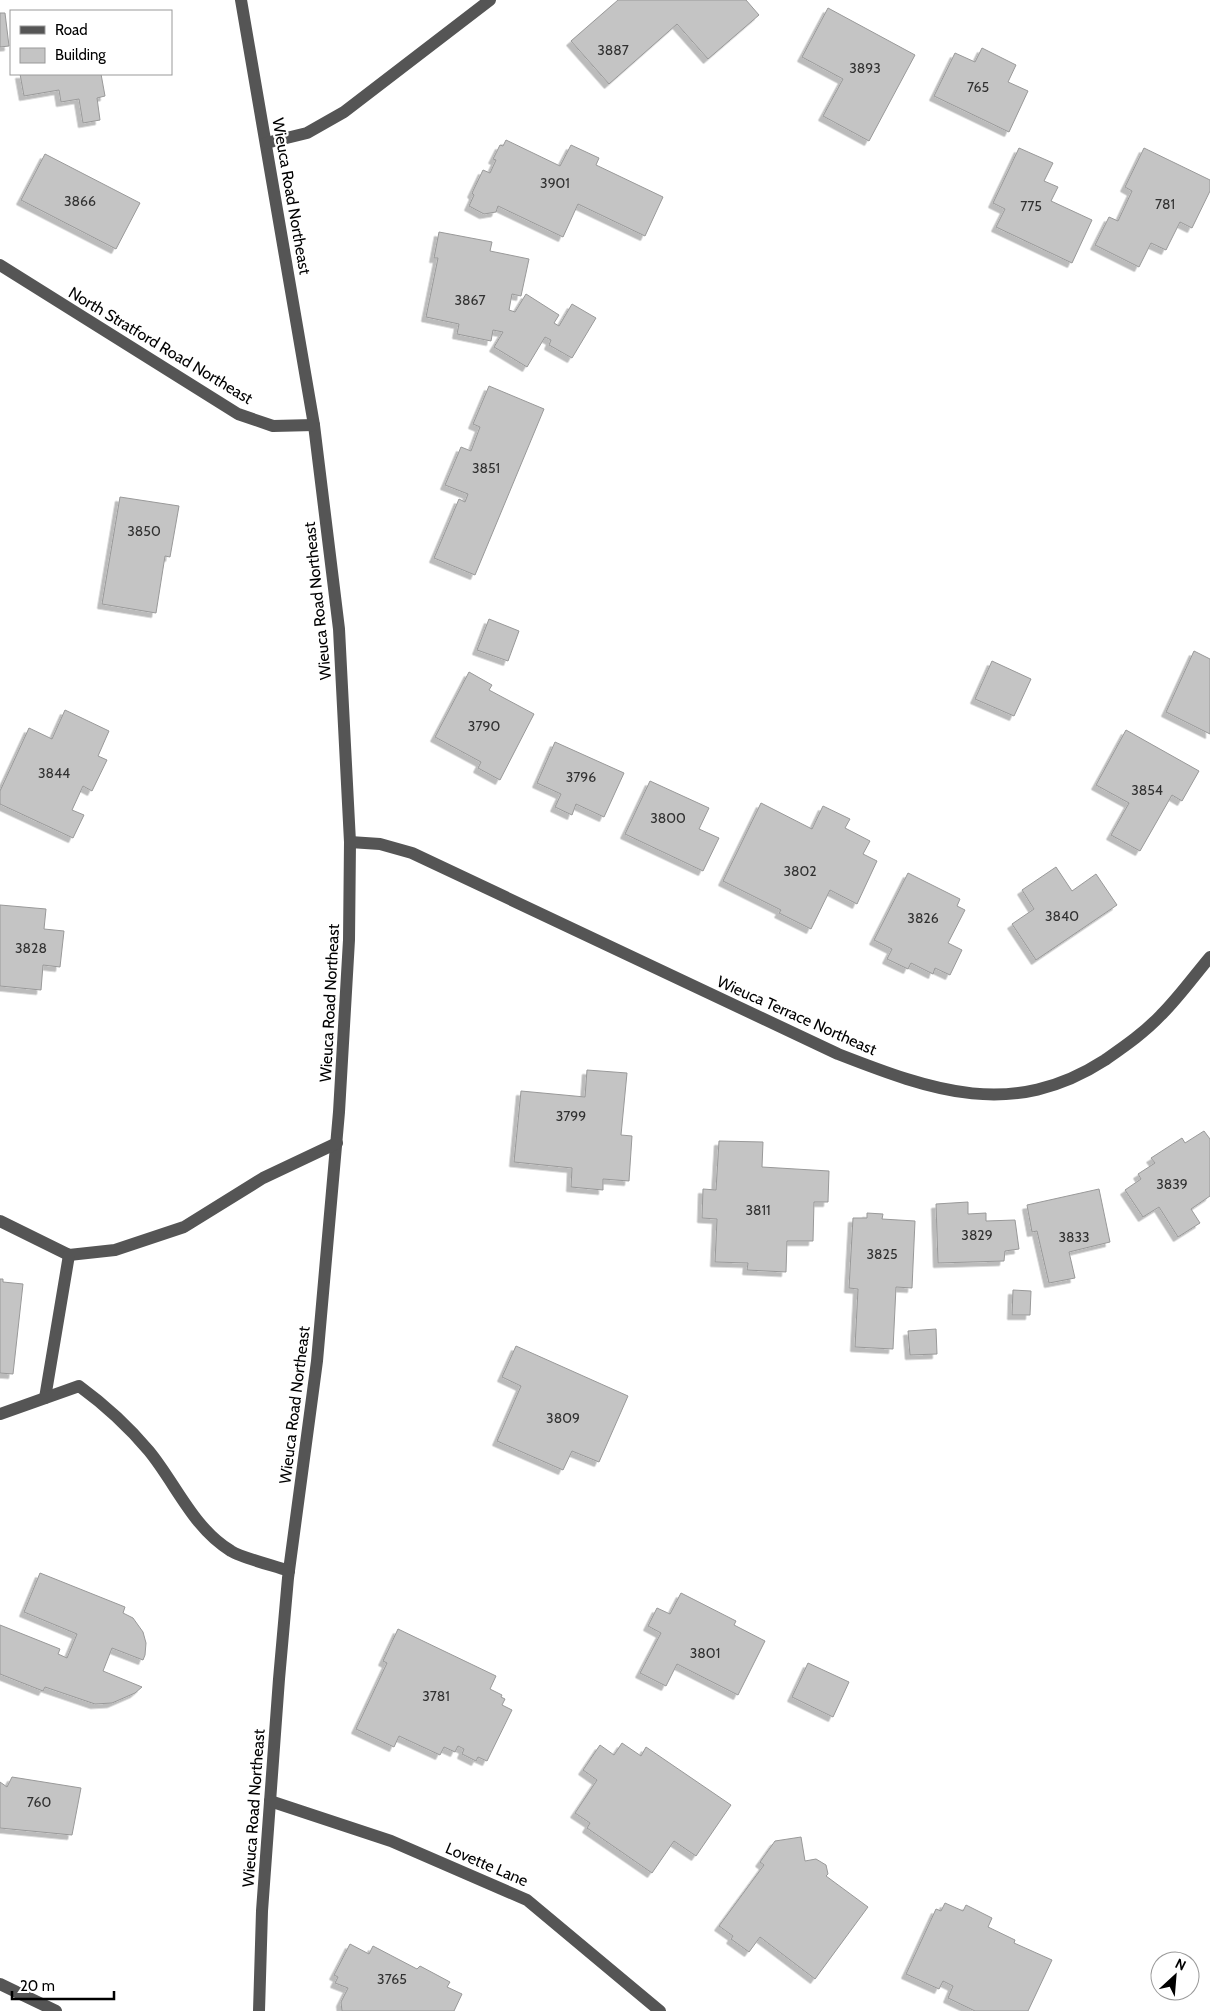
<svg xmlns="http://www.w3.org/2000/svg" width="1210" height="2011" font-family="Cabin,sans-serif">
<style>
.building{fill:#c4c4c4;stroke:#999;filter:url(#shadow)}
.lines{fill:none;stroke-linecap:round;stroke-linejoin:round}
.minor{stroke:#555;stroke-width:12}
.labels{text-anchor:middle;stroke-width:4.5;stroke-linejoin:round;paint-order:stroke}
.number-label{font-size:14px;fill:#313131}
.street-label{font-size:16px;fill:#000;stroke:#fff}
</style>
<defs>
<filter id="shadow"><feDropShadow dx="-4.5" dy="4.5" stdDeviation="0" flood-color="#0004"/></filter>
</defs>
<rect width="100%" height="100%" fill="#fff"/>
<g class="building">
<polygon points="618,0 746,0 759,15 708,59 677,24 609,84 571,41"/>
<polygon points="828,8 915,55 869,141 823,116 843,79 802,57"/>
<polygon points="0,13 5,13 9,46 0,47"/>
<polygon points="982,48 1016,65 1008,82 1028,91 1009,132 934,96 955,53 975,62"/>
<polygon points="20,74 101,74 105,96 97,98 100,120 83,123 79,99 61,102 59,90 24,96"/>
<polygon points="506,140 560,166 571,145 599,158 596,165 663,197 645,236 578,204 563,237 498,206 496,212 484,214 469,206 474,195 472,193 483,170 490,173 496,160 493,159 500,145 503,146"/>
<polygon points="1019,148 1053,163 1044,181 1058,187 1051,201 1092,220 1072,263 996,227 1005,209 993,203"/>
<polygon points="1144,148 1210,180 1210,191 1192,228 1180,222 1166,250 1151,243 1139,267 1095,245 1109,217 1118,221 1132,191 1125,187"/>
<polygon points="45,154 140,203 116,249 21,200"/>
<polygon points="439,232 492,242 490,251 529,259 521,296 512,294 509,310 515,312 526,294 559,315 554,323 559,326 572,304 596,318 572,358 549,345 551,340 545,337 527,367 494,347 503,332 493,330 491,341 457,334 459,324 426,317 438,258 434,258"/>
<polygon points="489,386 544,409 475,575 434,558 459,499 465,502 468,494 445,485 461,447 471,451 480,427 473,424"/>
<polygon points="120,497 179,506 170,557 165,556 156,613 102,604"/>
<polygon points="489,619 519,631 508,661 477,650"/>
<polygon points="1194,651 1210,659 1210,734 1166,712"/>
<polygon points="992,661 1031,679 1014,716 975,699"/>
<polygon points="469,672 492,685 489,690 534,714 500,780 478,768 481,762 435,737"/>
<polygon points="65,710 109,731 98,756 107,760 92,791 83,786 72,810 84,815 73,838 0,804 0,791 29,728 52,739"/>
<polygon points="1126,730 1199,771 1182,801 1172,795 1140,851 1111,835 1129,803 1096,785"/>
<polygon points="555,742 624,773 604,817 576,804 572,815 555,807 561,794 537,783"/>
<polygon points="650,781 709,808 699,829 719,838 703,871 625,834"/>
<polygon points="761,803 812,829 823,806 850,819 845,828 870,841 863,854 877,861 857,904 830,890 811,929 779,913 781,910 723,881"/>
<polygon points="1056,867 1072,891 1096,874 1117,905 1036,960 1012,924 1034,909 1022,890"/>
<polygon points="908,873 960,899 957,906 965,910 948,943 962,950 950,975 935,968 933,974 911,963 908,969 887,959 892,949 874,940"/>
<polygon points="0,905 46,909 44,929 64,931 60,967 43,965 41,990 0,986"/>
<polygon points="587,1070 627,1073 621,1135 632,1136 629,1181 603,1179 603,1190 571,1187 572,1168 514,1162 521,1091 585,1097"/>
<polygon points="1204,1131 1210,1139 1210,1196 1191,1209 1200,1223 1178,1237 1159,1207 1143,1217 1125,1190 1141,1179 1138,1174 1155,1163 1151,1158 1182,1138 1185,1143"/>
<polygon points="719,1141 763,1142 762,1167 829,1171 828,1202 814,1202 813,1241 787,1241 786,1272 747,1270 748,1263 715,1262 717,1219 702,1218 703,1189 716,1190"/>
<polygon points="1099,1189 1110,1242 1069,1252 1075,1278 1049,1283 1037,1231 1032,1232 1027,1205"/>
<polygon points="968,1202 968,1214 986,1213 986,1221 1015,1220 1019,1249 1005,1251 1004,1261 938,1263 936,1204"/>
<polygon points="867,1213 883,1214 882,1219 915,1221 912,1288 896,1287 893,1349 855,1347 858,1289 849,1288 853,1218 867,1218"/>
<polygon points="0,1279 3,1279 3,1282 23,1284 13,1374 0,1373"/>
<polygon points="1013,1290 1031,1291 1030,1315 1012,1315"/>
<polygon points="936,1329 937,1354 910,1355 908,1331"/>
<polygon points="516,1346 628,1396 599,1462 572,1451 563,1470 497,1441 521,1386 502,1377"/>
<polygon points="40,1573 125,1607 123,1613 133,1618 143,1632 146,1643 145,1655 143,1660 112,1648 103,1671 142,1687 135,1693 112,1703 95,1704 45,1687 43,1691 0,1674 0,1625 60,1649 58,1654 67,1658 77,1634 24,1612"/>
<polygon points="681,1593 736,1621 734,1625 765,1641 738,1695 677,1664 666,1686 640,1673 661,1633 648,1626 657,1608 670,1614"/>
<polygon points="398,1629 496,1676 490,1689 502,1695 501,1697 505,1699 502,1705 512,1710 487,1761 478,1757 476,1761 462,1754 464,1749 458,1746 455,1752 444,1747 440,1755 399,1736 394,1747 356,1729 387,1663 383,1661"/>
<polygon points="808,1663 849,1682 833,1717 792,1697"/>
<polygon points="622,1743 641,1756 646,1747 731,1805 696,1856 674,1841 652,1873 587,1828 590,1823 575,1813 597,1780 583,1770 600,1745 614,1755"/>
<polygon points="12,1777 81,1788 72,1835 0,1828 0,1782 7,1787"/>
<polygon points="801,1837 805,1861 816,1859 826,1865 828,1874 826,1876 868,1907 815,1979 760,1937 749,1952 731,1939 733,1936 719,1926 764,1865 760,1862 775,1841"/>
<polygon points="945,1903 963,1911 966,1905 992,1918 988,1927 1015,1940 1014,1943 1052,1960 1028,2011 975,2011 948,1998 953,1986 943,1981 939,1989 906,1974 936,1909 941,1911"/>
<polygon points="350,1944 369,1954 373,1946 417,1969 420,1966 450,1982 447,1987 462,1994 454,2011 342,2011 341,2002 348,1988 335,1983 338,1977 334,1975"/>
</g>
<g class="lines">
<g class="minor">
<polyline points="241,0 314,425 339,629 350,842 349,940 339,1112 317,1361 288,1578 279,1679 262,1911 259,2011"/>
<polyline points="266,143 307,133 344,112 490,0"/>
<polyline points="0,265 238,414 273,426 314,425"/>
<path d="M350,842L380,844L412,853L838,1054C933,1091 1012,1120 1105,1060C1125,1046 1144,1033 1161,1015C1179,997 1194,976 1210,957"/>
<polyline points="0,1221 69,1255 115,1250 184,1227 263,1178 337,1143"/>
<polyline points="45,1398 69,1255"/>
<path d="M0,1414L79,1386C105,1405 128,1426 149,1451C176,1484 193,1528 231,1551C242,1558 275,1566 289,1571"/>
<polyline points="270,1801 391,1841 527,1900 660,2011"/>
<polyline points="0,1984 56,2011"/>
</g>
</g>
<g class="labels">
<g class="number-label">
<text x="613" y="55">3887</text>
<text x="865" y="73">3893</text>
<text x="978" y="92">765</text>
<text x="555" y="188">3901</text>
<text x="80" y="206">3866</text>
<text x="1165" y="209">781</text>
<text x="1031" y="211">775</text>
<text x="470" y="305">3867</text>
<text x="486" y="473">3851</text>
<text x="144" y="536">3850</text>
<text x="484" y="731">3790</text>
<text x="54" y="778">3844</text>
<text x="581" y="782">3796</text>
<text x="1147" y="795">3854</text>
<text x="668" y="823">3800</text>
<text x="800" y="876">3802</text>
<text x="1062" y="921">3840</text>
<text x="923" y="923">3826</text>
<text x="31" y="953">3828</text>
<text x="571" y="1121">3799</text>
<text x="1172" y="1189">3839</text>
<text x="758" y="1215">3811</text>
<text x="977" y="1240">3829</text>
<text x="1074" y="1242">3833</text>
<text x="882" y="1259">3825</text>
<text x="563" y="1423">3809</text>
<text x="705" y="1658">3801</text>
<text x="436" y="1701">3781</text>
<text x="39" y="1807">760</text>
<text x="392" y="1984">3765</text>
</g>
<g class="street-label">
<text transform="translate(292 196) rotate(80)" y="6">Wieuca Road Northeast</text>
<text transform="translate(161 345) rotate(31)" y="6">North Stratford Road Northeast</text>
<text transform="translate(317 601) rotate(-96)" y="6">Wieuca Road Northeast</text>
<text transform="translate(329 1003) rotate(-87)" y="6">Wieuca Road Northeast</text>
<text transform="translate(797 1015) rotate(24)" y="6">Wieuca Terrace Northeast</text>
<text transform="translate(294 1405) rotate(-83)" y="6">Wieuca Road Northeast</text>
<text transform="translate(253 1808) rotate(-86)" y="6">Wieuca Road Northeast</text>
<text transform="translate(487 1864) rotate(23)" y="6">Lovette Lane</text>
</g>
</g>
<rect x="10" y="10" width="162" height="65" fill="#ffffff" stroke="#999999"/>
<rect x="20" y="26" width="25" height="8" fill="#555555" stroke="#999999"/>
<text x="55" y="35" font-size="15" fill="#000000">Road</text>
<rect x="20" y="48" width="25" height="15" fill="#c4c4c4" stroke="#999999"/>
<text x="55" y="60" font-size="15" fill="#000000">Building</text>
<g transform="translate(1175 1976) rotate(26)"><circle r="24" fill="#ffffff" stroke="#999999"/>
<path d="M0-4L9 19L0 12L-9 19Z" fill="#000000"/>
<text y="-8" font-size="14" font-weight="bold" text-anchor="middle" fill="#000000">N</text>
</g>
<path d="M12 1991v8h102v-8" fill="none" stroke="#000000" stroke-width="2.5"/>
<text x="20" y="1991" font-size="15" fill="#000000" stroke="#ffffff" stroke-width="4" paint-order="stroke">20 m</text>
</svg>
